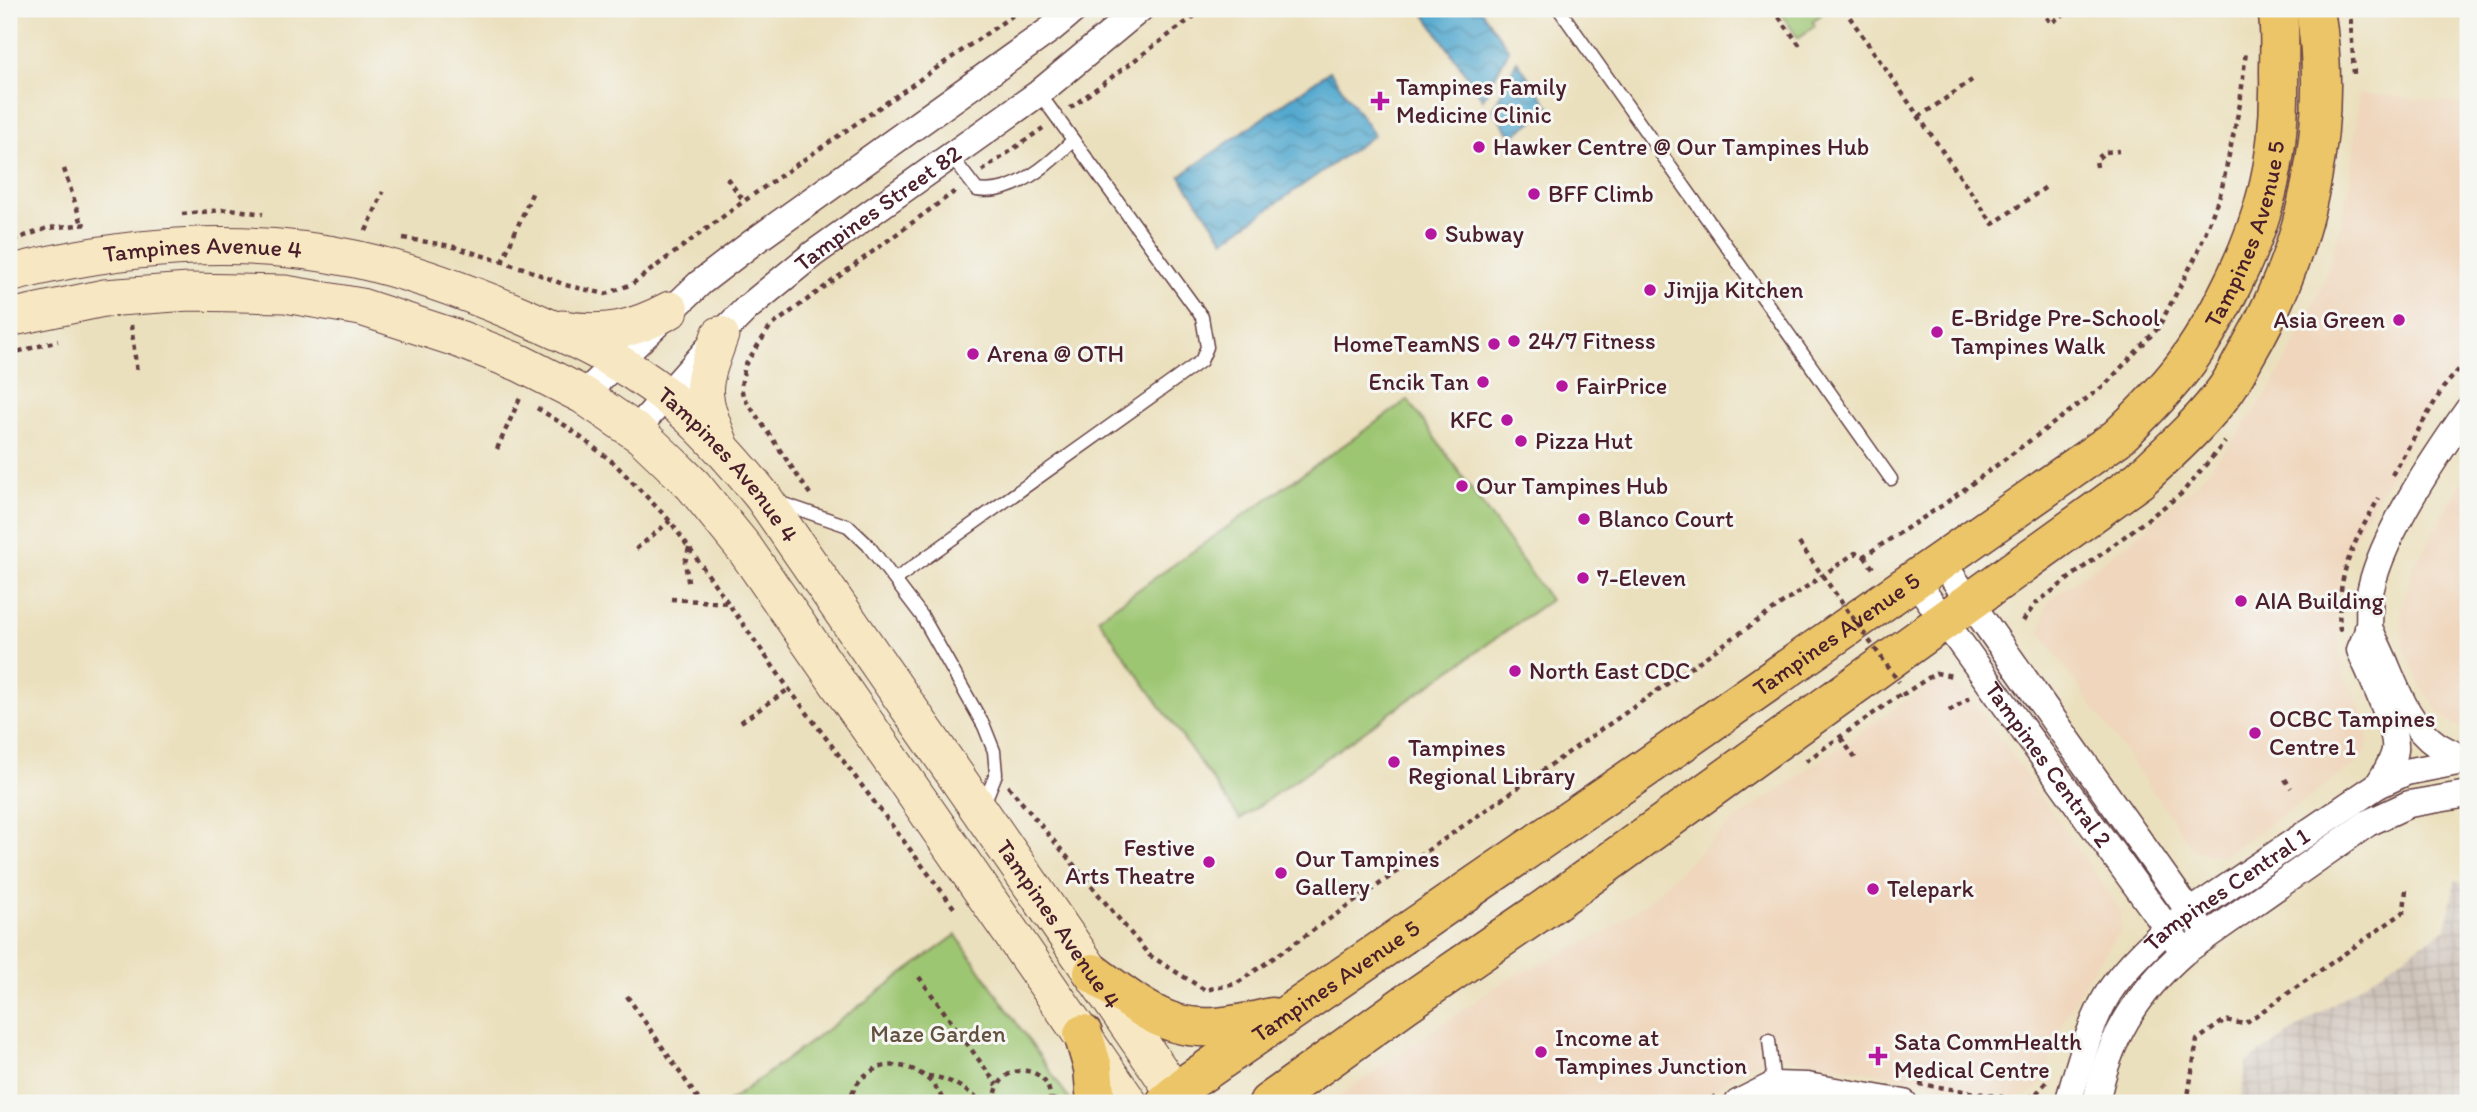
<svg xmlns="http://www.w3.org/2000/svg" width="2477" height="1112" font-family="Itim,sans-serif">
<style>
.built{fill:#efd6bc}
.industrial{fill:url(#industrial-grid)}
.park{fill:#9dc672;stroke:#74724e;stroke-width:2}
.water{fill:url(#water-waves);stroke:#4e647d;stroke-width:2}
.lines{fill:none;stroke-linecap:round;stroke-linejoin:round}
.service-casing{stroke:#623c41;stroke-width:15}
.minor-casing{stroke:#623c41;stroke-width:29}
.secondary-casing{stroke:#623c41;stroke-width:39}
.primary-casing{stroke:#623c41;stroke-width:41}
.path{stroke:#623c41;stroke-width:4.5;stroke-dasharray:5 5;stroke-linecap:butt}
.service{stroke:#fff;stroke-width:12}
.minor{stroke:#fff;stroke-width:26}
.secondary{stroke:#f7e8c3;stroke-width:37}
.primary{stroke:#ecc569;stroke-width:38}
.path-bridge{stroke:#623c41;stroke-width:4.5;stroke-dasharray:5 5;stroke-linecap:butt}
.poi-dot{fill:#b5179e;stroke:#f6f6f2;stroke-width:2.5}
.labels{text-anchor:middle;stroke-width:6;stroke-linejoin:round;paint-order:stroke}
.poi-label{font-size:24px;fill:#4a1f2b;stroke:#f6f6f2;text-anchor:start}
.street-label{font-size:24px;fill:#4a1f2b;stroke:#f6f6f2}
.park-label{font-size:24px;fill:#635140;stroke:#f6f6f2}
</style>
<defs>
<pattern id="industrial-grid" width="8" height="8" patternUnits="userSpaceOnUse" patternTransform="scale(1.75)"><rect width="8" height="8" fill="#cdc2b9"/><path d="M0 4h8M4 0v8" fill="none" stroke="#b2a69f"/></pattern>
<pattern id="water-waves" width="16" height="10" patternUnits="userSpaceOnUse" patternTransform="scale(1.75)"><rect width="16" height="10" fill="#52a9cf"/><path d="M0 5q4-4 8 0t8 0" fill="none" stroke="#4689a8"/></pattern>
</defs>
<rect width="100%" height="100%" fill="#f6f6f2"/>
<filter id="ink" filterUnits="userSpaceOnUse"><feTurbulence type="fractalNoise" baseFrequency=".0143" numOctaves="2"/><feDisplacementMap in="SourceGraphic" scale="14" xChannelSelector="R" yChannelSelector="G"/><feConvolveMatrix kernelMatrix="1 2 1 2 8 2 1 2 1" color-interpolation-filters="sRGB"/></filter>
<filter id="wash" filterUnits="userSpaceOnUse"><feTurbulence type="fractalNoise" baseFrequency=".00686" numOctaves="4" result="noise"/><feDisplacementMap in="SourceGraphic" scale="28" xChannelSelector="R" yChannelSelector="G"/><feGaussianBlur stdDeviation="1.57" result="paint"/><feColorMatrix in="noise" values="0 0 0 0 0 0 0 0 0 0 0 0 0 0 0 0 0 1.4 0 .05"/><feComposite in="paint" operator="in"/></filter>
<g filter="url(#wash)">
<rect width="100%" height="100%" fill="#ebe0bd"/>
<g class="built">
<polygon points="2359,93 2468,105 2468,356 2445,383 2359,529 2348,551 2341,574 2336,602 2339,653 2346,680 2367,722 2368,744 2364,755 2357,764 2223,856 2194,850 2040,632 2047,602 2145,530 2198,482 2237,436 2269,392 2296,342 2320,290 2338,236 2351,179"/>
<polygon points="2468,472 2468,728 2454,725 2441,714 2420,685 2403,644 2401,608 2413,568"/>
<polygon points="1937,682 1959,686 1969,694 2117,905 2120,914 2121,931 2087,978 2068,1012 2053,1050 2047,1074 2043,1082 2036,1090 2025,1096 2014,1097 1784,1057 1753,1064 1694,1103 1329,1103 1506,980 1603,934 1648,901 1727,826 1920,691"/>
</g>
<polygon class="industrial" points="2455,880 2468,883 2468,1103 2240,1103 2247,1062 2446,928"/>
<g class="park">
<polygon points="1778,9 1821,9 1821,15 1812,21 1815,26 1798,38"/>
<polygon points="1408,400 1550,600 1240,819 1098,618"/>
<polygon points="956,935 1072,1103 727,1103"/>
</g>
<g class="water">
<polygon points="1421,9 1480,9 1509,50 1483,99"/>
<polygon points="1517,61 1550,108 1512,137 1493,110"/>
<polygon points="1330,71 1374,135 1224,240 1180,176"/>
</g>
</g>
<g filter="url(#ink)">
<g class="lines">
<g class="service-casing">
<g id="service">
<polyline points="1559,9 1891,479"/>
<path d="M951,156L977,190C1013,196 1050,164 1073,140"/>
<polyline points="778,502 848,526 868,545 922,616 984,726 994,751 996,774 983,806"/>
<polyline points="896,579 1201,361 1207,347 1202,317 1039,93"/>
<polyline points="1769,1040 1774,1085"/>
</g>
</g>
<g class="minor-casing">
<g id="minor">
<polyline points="583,395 700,283 752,243 1051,29 1075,9"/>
<path id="s1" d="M635,431L720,335L747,308L813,254L1039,93L1140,9"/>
<polyline points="1941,561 2201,928"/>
<path id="s2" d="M1914,579L2177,942"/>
<path d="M2368,628C2391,665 2399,719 2437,745C2446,751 2457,755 2467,760"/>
<path d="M2378,785C2384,775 2393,763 2395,750C2398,729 2369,672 2360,650C2363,642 2368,634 2369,625C2370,613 2368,600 2371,588C2384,532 2435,457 2468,410"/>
<polyline points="1738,1103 1774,1085 1807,1086 1904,1103"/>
<path id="s3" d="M2068,1103C2079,1066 2089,1025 2109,992C2125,968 2147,948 2167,928L2378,785L2406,772L2468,760"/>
<path d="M2096,1103C2108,1040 2136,994 2184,952L2368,823L2409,804L2468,794"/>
</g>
</g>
<g class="secondary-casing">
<g id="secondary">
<path id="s4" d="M9,274C120,245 242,235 355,259C410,271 464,291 516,313C568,335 624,361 668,397C704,427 734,461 763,497L1182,1103"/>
<polyline points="9,318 104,298 189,292 285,294 361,307 459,339 520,363 583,395 642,436 664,457 693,485 745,549 1129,1103"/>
<path d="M562,329C604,336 633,330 670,310"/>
<path d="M719,442C698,389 701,388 720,335"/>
</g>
</g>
<g class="primary-casing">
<g id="primary">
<path d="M1093,973C1164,1026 1183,1039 1272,1017"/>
<polyline points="1083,1034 1093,1068 1096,1103"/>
<path id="s5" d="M1165,1103L1192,1080L1650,765L2117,438C2138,418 2158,398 2176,376C2196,352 2211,326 2225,299C2265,222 2281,160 2279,73C2279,52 2281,29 2277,9"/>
<path d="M1268,1103L1404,1005L1547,907L2139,480C2170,451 2202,423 2227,388C2235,376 2241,363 2248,351C2307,249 2334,126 2315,9"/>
</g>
</g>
<g class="path">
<polyline points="1773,9 1801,47"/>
<polyline points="1844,9 1993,224 2046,187"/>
<polyline points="2041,9 2051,23 2072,9"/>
<polyline points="2350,9 2354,74"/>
<polyline points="1070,108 1204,9"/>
<polyline points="1919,117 1972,80"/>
<polyline points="2097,167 2096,160 2105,152 2119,151"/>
<polyline points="64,169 82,224"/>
<polyline points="982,171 1043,128"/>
<polyline points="727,178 744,201"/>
<polyline points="182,214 231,209 263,214"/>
<polyline points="366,231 383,192"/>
<polyline points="403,238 451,246 523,268 565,285 606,294 632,284 744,201 1022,9"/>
<polyline points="13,240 48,228 89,224"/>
<polyline points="502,262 534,189"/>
<polyline points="131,325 137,373"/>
<polyline points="9,354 58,341"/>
<polyline points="537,408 566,426 614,463 670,521 789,689 955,909"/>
<polyline points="497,449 521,396"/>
<polyline points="2392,475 2443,388 2468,359"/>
<polyline points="810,494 743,396 741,386 745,365 770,327 958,189"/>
<polyline points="689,548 685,562 689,587"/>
<polyline points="636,549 670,521"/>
<polyline points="1864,556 1875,571"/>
<polyline points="671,599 728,603"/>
<polyline points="2023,621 2035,604 2181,494 2225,442"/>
<path d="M2340,631C2336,575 2352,545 2379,498"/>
<polyline points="1902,695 1936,673 1953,676"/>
<polyline points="1949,711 1971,697"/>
<polyline points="741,722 789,689"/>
<polyline points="1841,738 1855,758"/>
<polyline points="1806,761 1901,694"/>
<polyline points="2285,779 2291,788"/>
<polyline points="1008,786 1149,955 1205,990 1236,984 1855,553 1864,556 1943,505 2105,385 2158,328 2197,254 2221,192 2240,104 2246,51"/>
<polyline points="919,977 997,1085"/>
<polyline points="627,996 701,1103"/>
<path d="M928,1076C950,1078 966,1089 982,1103"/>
<polyline points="1919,1084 2022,1100 2036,1094 2048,1080"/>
<polyline points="1051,1099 1066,1103"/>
<path d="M849,1103C861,1051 926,1055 944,1103"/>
<path d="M995,1103C994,1058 1054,1062 1050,1103"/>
<polyline points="1705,1103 1715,1096"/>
<polyline points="2187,1103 2197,1040 2225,1020 2244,1024 2404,912 2406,889"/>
</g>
<use href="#service" class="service"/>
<use href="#minor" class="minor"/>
<use href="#secondary" class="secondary"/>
<use href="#primary" class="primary"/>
<polyline class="path-bridge" points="1799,543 1899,682"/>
</g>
</g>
<g class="poi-dot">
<path d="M1376.5 90.5h7v7h7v7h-7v7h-7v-7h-7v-7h7z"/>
<circle cx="1479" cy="147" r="7"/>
<circle cx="1534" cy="194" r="7"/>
<circle cx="1431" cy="234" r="7"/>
<circle cx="1650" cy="290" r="7"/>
<circle cx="2399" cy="320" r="7"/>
<circle cx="1937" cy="332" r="7"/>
<circle cx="1514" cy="341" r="7"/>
<circle cx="1494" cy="344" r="7"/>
<circle cx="973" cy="354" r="7"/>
<circle cx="1483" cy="382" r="7"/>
<circle cx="1562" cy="386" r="7"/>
<circle cx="1507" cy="420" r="7"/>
<circle cx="1521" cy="441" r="7"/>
<circle cx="1462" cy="486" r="7"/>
<circle cx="1584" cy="519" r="7"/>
<circle cx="1583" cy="578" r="7"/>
<circle cx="2241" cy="601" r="7"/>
<circle cx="1515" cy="671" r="7"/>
<circle cx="2255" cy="733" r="7"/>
<circle cx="1394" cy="762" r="7"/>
<circle cx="1209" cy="862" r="7"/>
<circle cx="1281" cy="873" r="7"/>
<circle cx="1873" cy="889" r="7"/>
<circle cx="1541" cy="1052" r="7"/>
<path d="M1874.5 1045.5h7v7h7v7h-7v7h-7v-7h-7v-7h7z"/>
</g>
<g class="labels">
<g class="poi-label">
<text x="1396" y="95">Tampines Family<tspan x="1396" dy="28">Medicine Clinic</tspan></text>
<text x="1493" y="155">Hawker Centre @ Our Tampines Hub</text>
<text x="1548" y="202">BFF Climb</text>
<text x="1445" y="242">Subway</text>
<text x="1664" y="298">Jinjja Kitchen</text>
<text x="1951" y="326">E-Bridge Pre-School<tspan x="1951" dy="28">Tampines Walk</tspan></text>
<text x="2385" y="328" text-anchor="end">Asia Green</text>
<text x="1528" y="349">24/7 Fitness</text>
<text x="1480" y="352" text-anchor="end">HomeTeamNS</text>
<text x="987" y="362">Arena @ OTH</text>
<text x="1469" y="390" text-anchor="end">Encik Tan</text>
<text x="1576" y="394">FairPrice</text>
<text x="1493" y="428" text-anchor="end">KFC</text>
<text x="1535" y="449">Pizza Hut</text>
<text x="1476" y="494">Our Tampines Hub</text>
<text x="1598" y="527">Blanco Court</text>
<text x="1597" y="586">7-Eleven</text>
<text x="2255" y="609">AIA Building</text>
<text x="1529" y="679">North East CDC</text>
<text x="2269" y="727">OCBC Tampines<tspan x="2269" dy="28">Centre 1</tspan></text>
<text x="1408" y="756">Tampines<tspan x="1408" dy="28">Regional Library</tspan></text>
<text x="1195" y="856" text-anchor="end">Festive<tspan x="1195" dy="28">Arts Theatre</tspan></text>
<text x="1295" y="867">Our Tampines<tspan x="1295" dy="28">Gallery</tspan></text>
<text x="1887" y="897">Telepark</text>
<text x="1555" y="1046">Income at<tspan x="1555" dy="28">Tampines Junction</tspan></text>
<text x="1894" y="1050">Sata CommHealth<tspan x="1894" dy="28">Medical Centre</tspan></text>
</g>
<g class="street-label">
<text dy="8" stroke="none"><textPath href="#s1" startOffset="331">Tampines Street 82</textPath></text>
<text dy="8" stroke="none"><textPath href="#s5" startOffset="1407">Tampines Avenue 5</textPath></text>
<text dy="8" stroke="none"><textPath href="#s4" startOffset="196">Tampines Avenue 4</textPath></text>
<text dy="8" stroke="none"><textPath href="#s4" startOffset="784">Tampines Avenue 4</textPath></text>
<text dy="8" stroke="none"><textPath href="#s5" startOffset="819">Tampines Avenue 5</textPath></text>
<text dy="8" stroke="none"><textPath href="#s2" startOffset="229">Tampines Central 2</textPath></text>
<text dy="8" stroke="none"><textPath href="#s3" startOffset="276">Tampines Central 1</textPath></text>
<text dy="8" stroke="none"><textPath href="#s4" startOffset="1351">Tampines Avenue 4</textPath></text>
<text dy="8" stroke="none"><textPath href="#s5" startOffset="210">Tampines Avenue 5</textPath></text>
</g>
<g class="park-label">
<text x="938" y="1042">Maze Garden</text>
</g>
</g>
<rect width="2477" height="1112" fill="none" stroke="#f6f6f2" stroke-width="35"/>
</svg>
